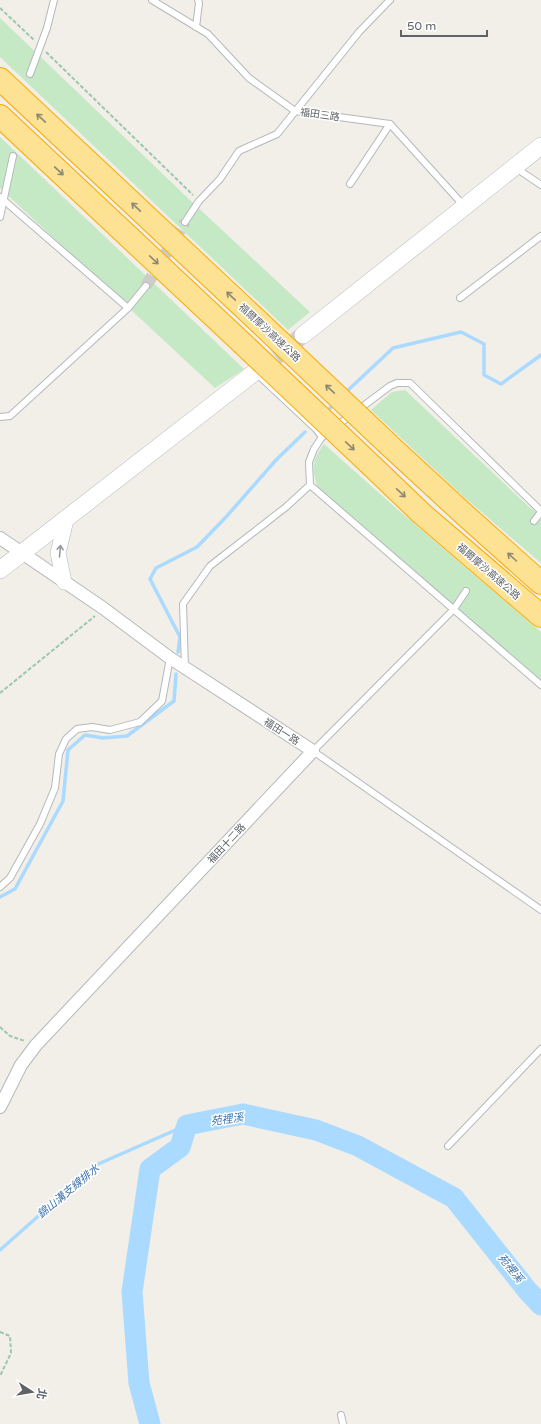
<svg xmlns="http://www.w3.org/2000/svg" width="541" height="1424" font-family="'Varela Round','Noto Sans TC',sans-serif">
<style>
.green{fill:#c5e8c5}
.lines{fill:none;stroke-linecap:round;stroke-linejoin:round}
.stream{stroke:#aadaff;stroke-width:3.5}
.river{stroke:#aadaff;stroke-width:21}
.minor-tunnel{stroke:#ccccc8;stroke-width:12;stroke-dasharray:12 6;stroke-linecap:butt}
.secondary-tunnel{stroke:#ccccc8;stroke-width:17;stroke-dasharray:17 8;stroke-linecap:butt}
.service-casing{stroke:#b5b8bc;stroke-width:8}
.minor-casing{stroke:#b5b8bc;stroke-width:14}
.tertiary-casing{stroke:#b5b8bc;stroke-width:16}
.secondary-casing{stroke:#b6babf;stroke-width:18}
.motorway-casing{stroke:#f9ab00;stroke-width:24}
.path{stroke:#9cc7a9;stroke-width:2;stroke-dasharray:4 2;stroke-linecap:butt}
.service{stroke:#fff;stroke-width:6}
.minor{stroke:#fff;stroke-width:12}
.tertiary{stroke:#fff;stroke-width:15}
.secondary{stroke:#fff;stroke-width:17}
.motorway{stroke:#fde293;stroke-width:22}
.motorway-bridge-casing{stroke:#f9ab00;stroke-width:24;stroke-linecap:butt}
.motorway-bridge{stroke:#fde293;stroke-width:22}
.oneway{stroke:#8e8975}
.oneway2{stroke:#979a9d}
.labels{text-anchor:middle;stroke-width:3;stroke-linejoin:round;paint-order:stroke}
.street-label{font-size:10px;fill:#5f6368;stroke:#fff}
.water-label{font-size:11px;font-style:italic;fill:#4174aa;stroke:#fff}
</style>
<rect width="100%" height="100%" fill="#f1efe8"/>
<g class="green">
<polygon points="0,18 192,202 310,312 288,330 0,57"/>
<polygon points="0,137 244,369 215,388 0,188"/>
<polygon points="405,390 528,506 541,516 541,563 464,497 371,410 392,392"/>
<path d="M324,444L397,509L541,632V681L318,488C311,470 312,460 324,444Z"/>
</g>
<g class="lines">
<g class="stream">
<polyline points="345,393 393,348 461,332 484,344 484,375 501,384 541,355"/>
<polyline points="325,413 335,403"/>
<polyline points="178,652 180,637 150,579 156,568 197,547 226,517 276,460 305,432"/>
<polyline points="0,897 15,889 63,801 68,750 85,735 103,738 127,736 174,701 176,674"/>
<polyline points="0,1250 96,1165 187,1125"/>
</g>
<polyline class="river" points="150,1424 139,1383 132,1292 150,1169 180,1147 187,1125 243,1114 316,1130 358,1146 454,1198 527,1290 541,1305"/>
<polyline class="minor-tunnel" points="146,286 185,222"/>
<polyline class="secondary-tunnel" points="256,372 303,335"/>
<g class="service-casing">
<g id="service">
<polyline points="152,0 208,34 249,78 295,111 390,124 464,206"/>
<polyline points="196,27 199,3 198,0"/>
<polyline points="30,74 47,28 54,0"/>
<polyline points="516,168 541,185"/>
<polyline points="350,184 390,124"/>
<polyline points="0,197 128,308"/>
<polyline points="0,217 13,156"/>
<polyline points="185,222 199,201 220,179 239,151 277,134 359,32 390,0"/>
<polyline points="460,298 541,236"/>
<polyline points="255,372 316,429 322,437"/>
<polyline points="0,417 10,416 128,308 146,286"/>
<polyline points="310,485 309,462 314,449 322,437 390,386 397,383 410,383 541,511"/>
<polyline points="534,521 541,512"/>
<polyline points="466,591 454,609 313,751 541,910"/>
<polyline points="185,668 183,604 210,566 286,507 310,485 541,685"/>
<polyline points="0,887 10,878 40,824 55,788 59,754 66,739 77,729 92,727 110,730 140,722 162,701 170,658"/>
<polyline points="448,1146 541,1049"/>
<polyline points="341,1415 343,1424"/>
</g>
</g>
<g class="minor-casing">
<polyline id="minor" points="0,538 103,608 170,658 313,751 36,1045 21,1065 0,1107"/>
</g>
<g class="tertiary-casing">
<polyline id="tertiary" points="64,582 58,553 66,520"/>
</g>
<g class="secondary-casing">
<g id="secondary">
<polyline points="303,335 541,146"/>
<polyline points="0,570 255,372"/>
</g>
</g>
<g class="motorway-casing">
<g id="motorway">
<polyline points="0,79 259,322"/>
<polyline points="0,116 241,342"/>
<polyline points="389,445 466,516 541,583"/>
<polyline points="373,467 422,514 541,616"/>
</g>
</g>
<g class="path">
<polyline points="0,8 34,40"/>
<polyline points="46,52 193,195"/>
<polyline points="0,693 95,616"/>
<polyline points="0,1027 10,1036 25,1041"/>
<polyline points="0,1332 10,1336 11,1353 0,1376"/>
</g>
<use href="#service" class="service"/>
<use href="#minor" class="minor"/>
<use href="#tertiary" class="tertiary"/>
<use href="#secondary" class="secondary"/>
<use href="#motorway" class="motorway"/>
<g class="motorway-bridge-casing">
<g id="motorway-bridge">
<polyline points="259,322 389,445"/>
<polyline points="241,342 373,467"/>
</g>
</g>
<use href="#motorway-bridge" class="motorway-bridge"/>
</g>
<defs><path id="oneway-shaft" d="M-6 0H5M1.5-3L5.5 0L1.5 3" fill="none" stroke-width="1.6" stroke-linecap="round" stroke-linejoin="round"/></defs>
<g class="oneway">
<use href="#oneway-shaft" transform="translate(41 118) rotate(-137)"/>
<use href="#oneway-shaft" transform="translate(59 171) rotate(43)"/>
<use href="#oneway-shaft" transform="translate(136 207) rotate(-137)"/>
<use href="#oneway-shaft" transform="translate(154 260) rotate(43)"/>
<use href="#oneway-shaft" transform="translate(231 296) rotate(-137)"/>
<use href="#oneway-shaft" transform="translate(330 389) rotate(-137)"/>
<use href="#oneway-shaft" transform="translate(350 446) rotate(43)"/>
<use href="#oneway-shaft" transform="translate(401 493) rotate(43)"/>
<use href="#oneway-shaft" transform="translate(512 557) rotate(-138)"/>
</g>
<use class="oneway2" href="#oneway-shaft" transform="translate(60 551) rotate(-85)"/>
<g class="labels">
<g class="street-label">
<text transform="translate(320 114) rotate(8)" y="4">福田三路</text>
<text transform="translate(270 332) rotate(43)" y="4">福爾摩沙高速公路</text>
<text transform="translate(489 571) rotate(41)" y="4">福爾摩沙高速公路</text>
<text transform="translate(282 731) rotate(33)" y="4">福田一路</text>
<text transform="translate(226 843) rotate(-47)" y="4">福田十二路</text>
</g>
<g class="water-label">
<text transform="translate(227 1119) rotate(-8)" y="4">苑裡溪</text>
<text transform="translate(68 1191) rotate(-40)" y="4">錦山溝支線排水</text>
<text transform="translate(511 1268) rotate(51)" y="4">苑裡溪</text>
</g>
</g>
<g transform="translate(32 1392) rotate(102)" stroke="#ffffff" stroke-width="3" paint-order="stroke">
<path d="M0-3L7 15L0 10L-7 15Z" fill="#5f6368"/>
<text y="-6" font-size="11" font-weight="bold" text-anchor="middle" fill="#5f6368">北</text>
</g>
<path d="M401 30v6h86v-6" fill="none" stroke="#5f6368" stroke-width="2"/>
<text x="407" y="30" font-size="12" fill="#5f6368" stroke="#ffffff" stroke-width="3" paint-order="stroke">50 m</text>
</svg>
